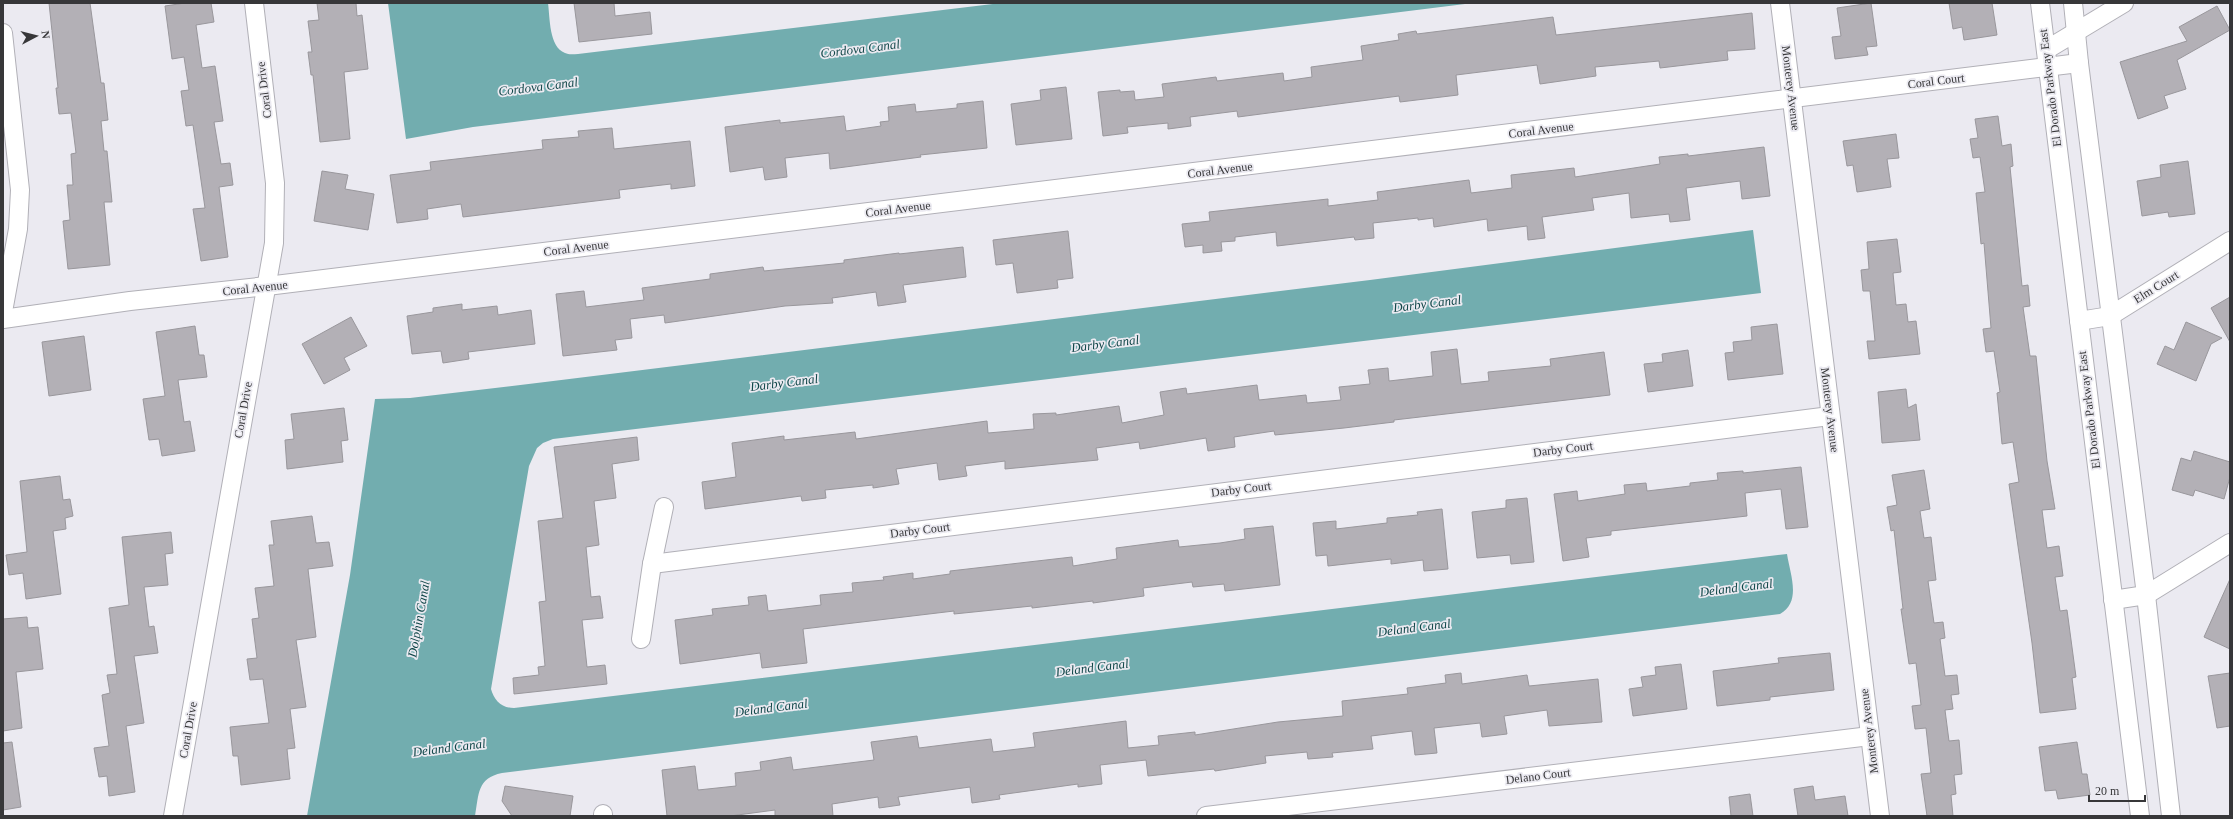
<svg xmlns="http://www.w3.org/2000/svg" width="2233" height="819" font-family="'Times New Roman',serif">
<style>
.water{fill:#72adaf}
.building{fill:#b3b0b6;stroke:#99979c}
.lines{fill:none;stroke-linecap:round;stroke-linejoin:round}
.minor-casing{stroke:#b1b0b7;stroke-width:20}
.minor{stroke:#fff;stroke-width:18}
.labels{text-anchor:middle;stroke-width:3.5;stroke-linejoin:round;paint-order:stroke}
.street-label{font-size:12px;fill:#373739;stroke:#ebeaf1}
.water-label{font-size:13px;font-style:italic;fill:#114749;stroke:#ebeaf1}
</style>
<rect width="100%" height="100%" fill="#ebeaf1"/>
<g class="water">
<path d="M388,3H548C550,18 549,47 565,53C569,55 574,54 578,54L1001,3H1473L473,127L406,139Z"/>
<path d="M1753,230L1761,293L553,439L543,443L537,448L529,466L491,689C494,700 501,708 514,708L1787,554C1790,574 1802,602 1780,614L502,773C477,778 479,794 475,816H307L350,575L375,399L410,398L545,382L1370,280Z"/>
</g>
<g class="building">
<polygon points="49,3 90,3 101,83 104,83 108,120 101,121 104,151 107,151 112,202 104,202 110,265 68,269 63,221 70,220 67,185 73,185 71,154 76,153 71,113 59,114 56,88 58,88"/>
<polygon points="185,3 211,3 214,22 196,25 202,68 215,66 223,121 214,122 221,164 230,163 233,185 219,187 228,257 201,261 193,209 205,208 193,125 186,126 181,91 189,90 184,57 172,59 165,6"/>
<polygon points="317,3 356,3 357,16 362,15 368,69 344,72 350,139 320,142 313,75 311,75 308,52 312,52 308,21 319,20"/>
<polygon points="574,3 614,3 615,16 650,12 652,34 579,42"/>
<polygon points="1871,3 1877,46 1866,47 1868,55 1835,59 1832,37 1841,36 1837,8"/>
<polygon points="1949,3 1992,3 1997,35 1964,40 1962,27 1953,29"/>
<polygon points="2217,6 2230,30 2177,60 2186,89 2164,96 2168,108 2138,119 2120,62 2187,41 2179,27"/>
<polygon points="1752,13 1755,49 1727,51 1728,60 1660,68 1659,61 1595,67 1596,76 1540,84 1537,65 1456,75 1458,95 1400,102 1399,96 1238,117 1237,111 1190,117 1191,126 1168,129 1168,123 1127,127 1128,133 1103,136 1098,92 1120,90 1120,92 1134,91 1135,100 1164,97 1162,84 1216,77 1217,81 1283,73 1284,81 1312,77 1311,67 1363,60 1361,46 1399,40 1398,34 1416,31 1417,34 1553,17 1556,35"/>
<polygon points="1066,87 1072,139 1016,145 1011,104 1041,100 1040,90"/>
<polygon points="983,101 987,148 920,155 921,157 830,169 829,153 785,158 787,177 765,180 763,167 730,172 725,127 780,120 780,123 844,116 846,131 881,126 880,122 889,121 888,107 915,104 916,112 957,108 957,104"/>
<polygon points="1998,116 2002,146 2011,144 2013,166 2010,167 2022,286 2028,285 2030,306 2023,307 2030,356 2036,356 2047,461 2055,509 2042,510 2047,548 2059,546 2063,576 2055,577 2060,611 2067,610 2076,677 2072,678 2076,709 2040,713 2032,643 2009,484 2019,482 2013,442 2002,444 1997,393 2000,392 1994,351 1986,352 1983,329 1991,328 1984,243 1981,244 1976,193 1985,192 1980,157 1973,158 1970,139 1978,138 1975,119"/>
<polygon points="612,128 614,149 690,141 695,186 671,189 671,184 619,190 620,198 463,217 461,204 427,209 428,219 397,223 390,175 431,170 430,162 543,149 542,140 579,137 578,131"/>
<polygon points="1896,134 1899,158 1887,159 1891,187 1857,192 1853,165 1847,166 1843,141"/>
<polygon points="1764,147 1770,196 1742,199 1740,181 1686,188 1690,220 1670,222 1669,214 1631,218 1629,193 1592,198 1594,210 1542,217 1545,238 1528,240 1527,226 1488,231 1487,219 1434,227 1433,218 1418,220 1418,218 1373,223 1374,238 1355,240 1354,237 1277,246 1276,232 1235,237 1235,241 1221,242 1222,251 1203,253 1203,245 1185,247 1182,224 1210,221 1209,212 1328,199 1328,206 1378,200 1377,192 1469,180 1471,193 1512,188 1511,175 1574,168 1575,177 1660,164 1659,157 1688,154 1688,156"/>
<polygon points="2188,161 2195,214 2169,217 2168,212 2142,216 2137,181 2161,177 2160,165"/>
<polygon points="322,171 348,175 345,189 374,194 368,230 314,221"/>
<polygon points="1068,231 1073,278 1057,280 1058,288 1017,293 1013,263 996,265 993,240"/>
<polygon points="1897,239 1901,272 1893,273 1896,305 1906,304 1908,322 1916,321 1920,354 1869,359 1867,341 1875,341 1870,291 1863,291 1861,270 1869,269 1867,242"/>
<polygon points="963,247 966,277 903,285 906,302 878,306 876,292 832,298 833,303 785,306 665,323 664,315 630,319 632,338 615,340 617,350 563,356 556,294 584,291 586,307 644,300 642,288 710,279 710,274 763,267 764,271 844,263 844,260 899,253 899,254"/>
<polygon points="2230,297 2230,342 2211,308"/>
<polygon points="462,304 462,310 497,306 498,315 531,310 535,344 468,352 469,359 443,363 441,351 412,354 407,316 433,312 433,308"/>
<polygon points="351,317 367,346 344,358 350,370 324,384 302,344"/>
<polygon points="2186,322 2222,338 2211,344 2196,381 2157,364 2165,346 2174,350"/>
<polygon points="1777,324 1783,374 1728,380 1725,353 1734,352 1733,342 1752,340 1751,327"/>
<polygon points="195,326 199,355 204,355 207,377 178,380 184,422 190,421 195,451 162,456 159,439 149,440 143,399 165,396 156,332"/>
<polygon points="84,336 91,390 49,396 42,342"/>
<polygon points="1457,349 1461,384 1489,381 1488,372 1551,366 1550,359 1604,352 1610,395 1394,420 1394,422 1344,428 1275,435 1274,431 1234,437 1235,447 1208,451 1206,438 1140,449 1139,442 1096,448 1098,460 1005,469 1005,461 965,466 967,476 939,480 937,463 896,469 899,484 873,488 873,485 825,490 826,498 802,501 801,496 705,509 702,482 736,477 732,443 784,436 784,440 855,432 856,439 987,421 988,433 1034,429 1033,414 1056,413 1056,415 1119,406 1122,423 1164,415 1160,392 1186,388 1187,394 1257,385 1259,400 1306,395 1307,403 1341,400 1339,387 1370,384 1368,370 1388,368 1389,381 1433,376 1431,352"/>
<polygon points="1688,350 1693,386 1648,392 1644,364 1663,362 1662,354"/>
<polygon points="1906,389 1908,408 1916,404 1920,440 1882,443 1878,392"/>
<polygon points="344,408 348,440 341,441 343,462 287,469 285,440 294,439 291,414"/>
<polygon points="637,437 639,460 612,464 616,498 594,501 599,545 586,547 591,597 600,596 603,618 582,620 587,667 605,665 607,684 514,694 513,678 539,675 538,667 545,666 539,602 546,601 538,521 563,518 554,447"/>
<polygon points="2194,451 2230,462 2230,477 2224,499 2195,490 2193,496 2172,490 2181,458 2191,461"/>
<polygon points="1801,467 1808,527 1786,529 1781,489 1745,493 1747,516 1611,531 1611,535 1586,538 1589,557 1563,561 1554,494 1577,491 1578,501 1625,494 1624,485 1646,483 1647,491 1690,486 1690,483 1718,480 1717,473 1743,471 1743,473"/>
<polygon points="1924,470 1930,509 1920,511 1924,538 1931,537 1936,580 1928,581 1934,623 1943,622 1945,638 1940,639 1945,676 1957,675 1959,694 1951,695 1953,709 1945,710 1949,741 1959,740 1962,774 1954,775 1956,794 1951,795 1953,816 1927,816 1921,774 1931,773 1926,728 1915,729 1912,706 1921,705 1916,663 1909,664 1901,609 1903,609 1894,530 1891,531 1887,507 1897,505 1892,475"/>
<polygon points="60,476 63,500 70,499 73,516 65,518 66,529 53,531 61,594 26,599 23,573 9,575 6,555 27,552 20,481"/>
<polygon points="1527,498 1534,562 1511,564 1510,555 1477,558 1472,512 1506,508 1506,500"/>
<polygon points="1442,509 1448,569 1424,571 1423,560 1391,564 1391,559 1328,566 1327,555 1316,556 1313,523 1336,521 1336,529 1387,523 1387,518 1418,515 1417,512"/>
<polygon points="312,516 316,543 329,542 333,566 308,569 316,637 296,640 306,707 290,709 295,748 287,749 290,779 241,785 238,756 233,756 230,727 269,723 263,679 250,680 247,659 257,658 252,619 259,618 255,588 274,586 269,545 274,545 271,521"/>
<polygon points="1273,526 1280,585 1225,591 1224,584 1193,587 1192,582 1143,588 1144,596 1093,603 1093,601 1032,608 1032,606 954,614 954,611 803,629 807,663 762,668 760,653 680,664 675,620 713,615 712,609 749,605 748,597 766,595 768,611 821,605 820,595 853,592 852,583 884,580 883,577 913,573 913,579 950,574 950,571 1072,557 1073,566 1117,559 1116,548 1178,540 1179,547 1220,543 1245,539 1244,529"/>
<polygon points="171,532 173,553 165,554 168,585 144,587 149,627 154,626 158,653 134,656 144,723 126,726 135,792 109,796 107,776 99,777 94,748 109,746 102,695 110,693 107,675 117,674 109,608 129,605 122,537"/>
<polygon points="2230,579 2230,649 2204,637"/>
<polygon points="27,617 28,628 38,627 43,669 16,672 22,728 3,731 3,619"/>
<polygon points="1830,653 1834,690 1770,697 1770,700 1717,706 1713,671 1779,663 1778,658"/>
<polygon points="1681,664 1687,709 1633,716 1629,689 1643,687 1641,677 1656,675 1655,667"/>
<polygon points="1461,673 1462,684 1527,675 1529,686 1598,679 1602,722 1549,726 1547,710 1504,716 1507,734 1482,737 1480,723 1434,728 1437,753 1415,755 1412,731 1371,736 1373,749 1332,753 1333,757 1308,759 1307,752 1265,756 1266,763 1215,771 1214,769 1148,776 1146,760 1100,765 1102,784 1078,787 1078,784 999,795 1000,799 972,803 970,787 898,797 900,805 879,808 878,797 832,804 833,816 775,816 775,810 730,816 667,816 662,770 695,766 698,790 736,786 735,773 761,770 760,762 791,757 793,770 874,760 871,742 917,736 919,748 991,739 993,752 1035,747 1033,733 1126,721 1128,748 1159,745 1158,736 1195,732 1195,735 1278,722 1343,716 1342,701 1408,694 1407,688 1446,683 1445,675"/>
<polygon points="2230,673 2230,726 2217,728 2208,676"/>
<polygon points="12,742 21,807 3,810 3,743"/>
<polygon points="2077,742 2082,774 2087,774 2090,795 2058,799 2056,790 2045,791 2039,747"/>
<polygon points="505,786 573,796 570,816 512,816 502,801"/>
<polygon points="1813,786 1815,800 1845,796 1848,816 1798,816 1794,789"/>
<polygon points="1750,794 1753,816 1731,816 1729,797"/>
</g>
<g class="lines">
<g class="minor-casing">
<g id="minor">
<polyline points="1780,3 1880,816"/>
<polyline points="2040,3 2140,816"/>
<polyline points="2073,3 2079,63 2146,595 2171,816"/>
<polyline points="3,33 20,190 18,229 3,312"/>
<polyline points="2046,50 2124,3"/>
<polyline points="3,319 130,301 267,286 2079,63"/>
<polyline points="2079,321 2110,316 2230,241"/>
<polyline points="652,564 1830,416"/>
<polyline points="2113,600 2146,595 2230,543"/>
<polyline points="641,639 652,564 664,507"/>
<polyline points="173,816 274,243 275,183 254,3"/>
<polyline points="603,816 603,814"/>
<polyline points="1206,816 1870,736"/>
</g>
</g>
<use href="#minor" class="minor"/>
</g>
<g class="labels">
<g class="street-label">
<text transform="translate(1936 81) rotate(-7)" y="4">Coral Court</text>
<text transform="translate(1791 88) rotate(83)" y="4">Monterey Avenue</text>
<text transform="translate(2050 88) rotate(-97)" y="4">El Dorado Parkway East</text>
<text transform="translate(264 90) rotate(-97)" y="4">Coral Drive</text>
<text transform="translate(1541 130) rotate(-7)" y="4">Coral Avenue</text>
<text transform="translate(1220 170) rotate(-7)" y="4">Coral Avenue</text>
<text transform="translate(898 209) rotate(-7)" y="4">Coral Avenue</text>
<text transform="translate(576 248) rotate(-7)" y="4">Coral Avenue</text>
<text transform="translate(2156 287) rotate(-32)" y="4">Elm Court</text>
<text transform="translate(255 288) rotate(-6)" y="4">Coral Avenue</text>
<text transform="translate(243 410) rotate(-80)" y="4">Coral Drive</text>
<text transform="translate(1830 410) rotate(83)" y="4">Monterey Avenue</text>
<text transform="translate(2089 410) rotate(-97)" y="4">El Dorado Parkway East</text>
<text transform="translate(1563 449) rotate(-7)" y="4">Darby Court</text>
<text transform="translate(1241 489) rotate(-7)" y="4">Darby Court</text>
<text transform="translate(920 530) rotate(-7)" y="4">Darby Court</text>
<text transform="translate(188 730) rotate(-80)" y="4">Coral Drive</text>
<text transform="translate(1869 731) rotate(-97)" y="4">Monterey Avenue</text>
<text transform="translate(1538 776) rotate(-7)" y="4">Delano Court</text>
</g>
<g class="water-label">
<text transform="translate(860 48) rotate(-7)" y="5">Cordova Canal</text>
<text transform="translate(538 86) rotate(-7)" y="5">Cordova Canal</text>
<text transform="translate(1427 303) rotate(-7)" y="5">Darby Canal</text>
<text transform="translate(1105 343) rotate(-7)" y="5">Darby Canal</text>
<text transform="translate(784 382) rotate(-7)" y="5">Darby Canal</text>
<text transform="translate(1736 587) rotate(-7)" y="5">Deland Canal</text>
<text transform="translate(418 619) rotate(-80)" y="5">Dolphin Canal</text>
<text transform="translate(1414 627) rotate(-7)" y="5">Deland Canal</text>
<text transform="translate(1092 667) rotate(-7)" y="5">Deland Canal</text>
<text transform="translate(771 707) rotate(-7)" y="5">Deland Canal</text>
<text transform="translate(449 747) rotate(-7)" y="5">Deland Canal</text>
</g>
</g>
<rect width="2233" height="819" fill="none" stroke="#373739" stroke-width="8"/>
<g transform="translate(36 36) rotate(83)" stroke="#ebeaf1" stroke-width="3" paint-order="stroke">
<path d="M0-3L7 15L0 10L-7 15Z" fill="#373739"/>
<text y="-6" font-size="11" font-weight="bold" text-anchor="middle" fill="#373739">N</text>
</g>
<path d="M2089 795v6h56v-6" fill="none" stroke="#373739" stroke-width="2"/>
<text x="2095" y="795" font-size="12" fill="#373739" stroke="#ebeaf1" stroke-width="3" paint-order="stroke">20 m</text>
</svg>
